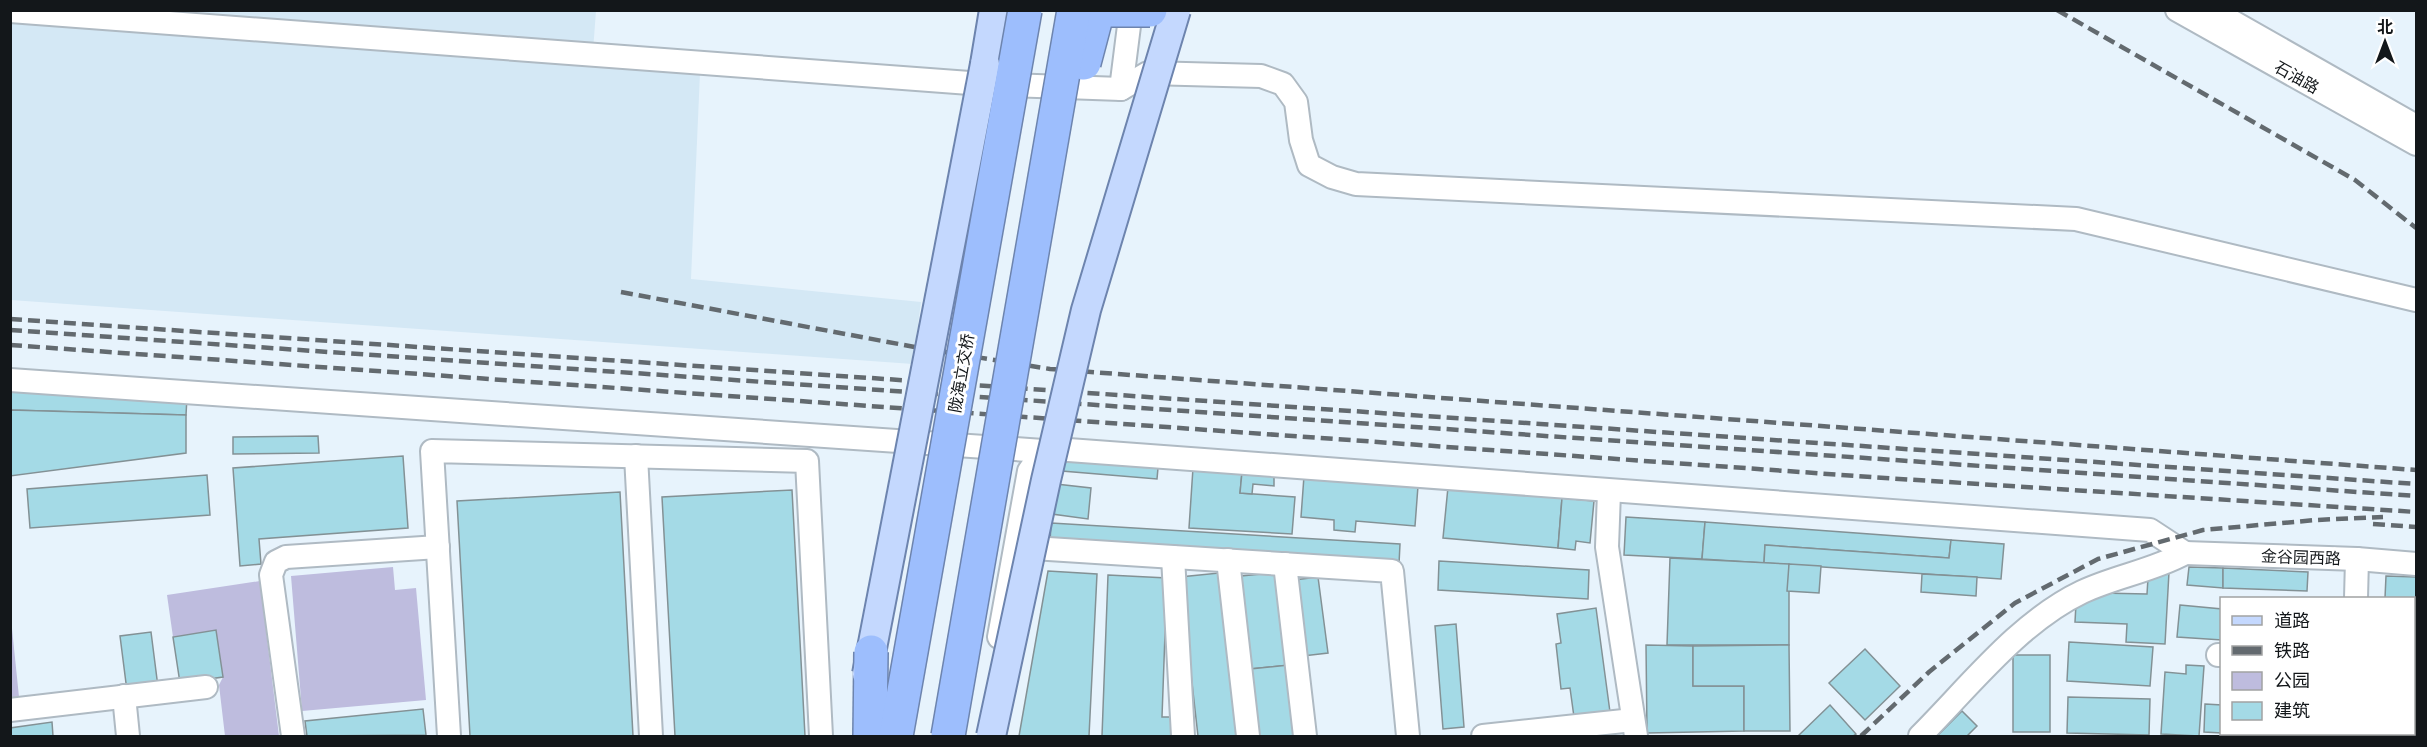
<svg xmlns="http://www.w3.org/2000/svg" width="2427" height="747" font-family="'Noto Sans','Noto Sans SC',sans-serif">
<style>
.built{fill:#d4e8f5}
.green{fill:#bebcde}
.building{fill:#a4dae6;stroke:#839195;stroke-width:1.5}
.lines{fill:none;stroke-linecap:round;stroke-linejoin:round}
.minor-casing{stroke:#afbac3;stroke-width:26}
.major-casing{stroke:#6d84ae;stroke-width:32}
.minor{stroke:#fff;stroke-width:22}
.major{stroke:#c4d8fe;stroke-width:28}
.rail{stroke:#636a6f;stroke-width:4.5;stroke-dasharray:12 6;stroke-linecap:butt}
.major-bridge-casing{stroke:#6d84ae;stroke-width:32;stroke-linecap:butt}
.highway-bridge-casing{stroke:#6d84ae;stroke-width:36;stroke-linecap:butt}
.major-bridge{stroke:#c4d8fe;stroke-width:28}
.highway-bridge{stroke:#9dbefd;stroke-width:33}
.labels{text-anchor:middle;stroke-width:6;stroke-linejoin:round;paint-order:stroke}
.street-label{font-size:16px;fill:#13171a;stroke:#fff}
</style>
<rect width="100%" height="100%" fill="#e7f3fc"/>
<polygon class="built" points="10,11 596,11 592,64 700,73 691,279 921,302 913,364 11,300"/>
<g class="green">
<polygon points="393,567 395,590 416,588 426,700 302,711 291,576"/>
<polygon points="260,581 279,736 225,736 219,685 223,677 215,631 173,637 167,595"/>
<polygon points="10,609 19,697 11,698 10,698"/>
</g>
<g class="building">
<polygon points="10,391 187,397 186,415 10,410"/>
<polygon points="10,410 186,415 186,453 10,476"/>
<polygon points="318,436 319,453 233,454 233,437"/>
<polygon points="403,456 408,528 259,539 261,564 240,566 233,468"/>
<polygon points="1051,459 1158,468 1157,479 1050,470"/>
<polygon points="1193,468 1242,472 1240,493 1295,497 1292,534 1189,528"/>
<polygon points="1242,472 1274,474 1274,486 1253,484 1252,494 1240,493"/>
<polygon points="207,475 210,515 30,528 27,489"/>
<polygon points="1304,476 1418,486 1415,526 1356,521 1355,532 1334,530 1334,520 1301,517"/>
<polygon points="1056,484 1091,488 1088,519 1052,514"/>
<polygon points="1448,487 1562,498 1558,548 1443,538"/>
<polygon points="792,490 805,736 675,736 662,497"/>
<polygon points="620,492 633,736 470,736 457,501"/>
<polygon points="1562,498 1594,501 1590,543 1576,541 1575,550 1558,548"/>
<polygon points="1626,517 1705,522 1702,559 1624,555"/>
<polygon points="1705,522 1951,540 1949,558 1765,545 1764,563 1702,559"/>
<polygon points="1051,523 1400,544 1399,564 1050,543"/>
<polygon points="1951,540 2004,544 2001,579 1764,563 1765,545 1949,558"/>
<polygon points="1670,558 1789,564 1789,645 1667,645"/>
<polygon points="1439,561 1589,570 1588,599 1438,590"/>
<polygon points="1789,564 1821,566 1819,593 1787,591"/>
<polygon points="2189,567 2223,568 2223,588 2187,585"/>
<polygon points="2223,568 2308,572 2307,591 2223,588"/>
<polygon points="1048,571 1097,574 1089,736 1019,736"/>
<polygon points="1281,572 1289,665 1250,669 1241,576"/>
<polygon points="2169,572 2165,644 2126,642 2127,624 2075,622 2076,604 2100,593 2147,594 2148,578"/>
<polygon points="1219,573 1237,736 1198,736 1180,577"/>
<polygon points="1922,574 1977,577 1976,596 1921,592"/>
<polygon points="1108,575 1167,578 1162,717 1179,717 1178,736 1102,736"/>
<polygon points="2386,576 2416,577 2416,606 2414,605 2414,598 2385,598"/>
<polygon points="1318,577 1328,653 1303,656 1294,580"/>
<polygon points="2180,605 2222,609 2222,640 2177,637"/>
<polygon points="1596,608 1610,712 1574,717 1570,688 1561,689 1556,644 1561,643 1557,614"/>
<polygon points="1456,624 1464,727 1443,729 1435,626"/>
<polygon points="216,630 223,677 180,683 173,637"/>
<polygon points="151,632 158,687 127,691 120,636"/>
<rect x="2414" y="636" width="2" height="28"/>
<polygon points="2069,642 2153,647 2150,686 2067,681"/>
<polygon points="1646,645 1693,646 1693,686 1744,686 1744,731 1647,733"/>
<polygon points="1789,645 1790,731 1744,731 1744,686 1693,686 1693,646"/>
<polygon points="1865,649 1900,686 1865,720 1829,683"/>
<rect x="2013" y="655" width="37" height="77"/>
<polygon points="1289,665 1297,736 1257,736 1250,669"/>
<polygon points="2186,665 2204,666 2199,736 2161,734 2165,672 2186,674"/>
<polygon points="2068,697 2150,699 2149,735 2067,733"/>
<polygon points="2205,704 2222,705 2222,733 2204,732"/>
<polygon points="1830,705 1856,734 1853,736 1798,736"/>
<polygon points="423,709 426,735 307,736 305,721"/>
<polygon points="1962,711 1977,726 1967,736 1937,736"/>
<polygon points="52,722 53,736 10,736 10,728"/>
<polygon points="2239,734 2332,734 2332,736"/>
<rect x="2368" y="734" width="23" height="2"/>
</g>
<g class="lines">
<g class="minor-casing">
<g id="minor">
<polyline points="2177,10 2416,144"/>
<polyline points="2212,10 2416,126"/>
<polyline points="10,11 983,84 1121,89 1148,73 1261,76 1283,84 1296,102 1301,140 1309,165 1332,177 1356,184 2076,219 2416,300"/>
<polyline points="1121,89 1131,10"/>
<polyline points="10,380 1043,451"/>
<polyline points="636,456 651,736"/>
<polyline points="1609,492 1607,547 1636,736"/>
<polyline points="1017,547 1392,571 1408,736"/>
<polyline points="2185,553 2357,559 2416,564"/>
<polyline points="1173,557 1183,736"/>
<polyline points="1228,560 1248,736"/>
<polyline points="1285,564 1305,736"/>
<polyline points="2356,598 2357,559"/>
<polyline points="999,637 1029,471 1043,451 1055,449 2150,530 2185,553"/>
<polyline points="2218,655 2222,655"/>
<polyline points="2414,681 2416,681"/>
<polyline points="124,696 128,736"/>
<polyline points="10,710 206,687"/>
<polyline points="293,736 271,575 276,562 286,557 438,547"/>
<polyline points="449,736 432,451 807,461 821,736"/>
<polyline points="1483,736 1633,720"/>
<path d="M1920,736C1969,687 2019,622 2082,592C2116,576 2152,571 2185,553"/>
<polyline points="2352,736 2353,734"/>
<polyline points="2405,736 2405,734"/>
</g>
</g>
<g class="major-casing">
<polyline id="major" points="985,64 994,10"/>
</g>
<use href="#minor" class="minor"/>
<use href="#major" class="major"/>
<g class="rail">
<polyline points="2057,10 2355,180 2416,228"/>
<polyline points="621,292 920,348 1050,369 2416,470"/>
<polyline points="10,319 2416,484"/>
<polyline points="10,330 2416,496"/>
<polyline points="10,345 1885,478 2416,512"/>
<polyline points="2373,524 2416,527"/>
<polyline points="1861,736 1929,672 2015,603 2098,559 2203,530 2316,520 2383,517"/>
</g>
<g class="major-bridge-casing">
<g id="major-bridge">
<polyline points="867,674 985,64"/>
<polyline points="991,736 1046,480 1086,310 1176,10"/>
</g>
</g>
<g class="highway-bridge-casing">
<g id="highway-bridge">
<polyline points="1104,10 1150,10"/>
<polyline points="1084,63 1098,10"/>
<polyline points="870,736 871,652"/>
<polyline points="896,736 1025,10"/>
<polyline points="948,736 1074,10"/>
</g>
</g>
<use href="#major-bridge" class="major-bridge"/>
<use href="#highway-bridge" class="highway-bridge"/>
</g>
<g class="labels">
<g class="street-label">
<text transform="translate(2297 77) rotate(29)" y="6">石油路</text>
<text transform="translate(961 373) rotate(-80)" y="6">陇海立交桥</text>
<text transform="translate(2301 557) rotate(2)" y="6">金谷园西路</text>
</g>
</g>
<rect width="2427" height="747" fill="none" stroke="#13171a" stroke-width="24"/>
<rect x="2220" y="597" width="195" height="138" fill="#ffffff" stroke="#a1a2a3" stroke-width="1.5"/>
<rect x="2232" y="616" width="30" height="9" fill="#c4d8fe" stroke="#a1a2a3" stroke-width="1.5"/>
<text x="2274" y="627" font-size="18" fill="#13171a">道路</text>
<rect x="2232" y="646" width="30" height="9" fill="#636a6f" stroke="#a1a2a3" stroke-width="1.5"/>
<text x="2274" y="657" font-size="18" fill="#13171a">铁路</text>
<rect x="2232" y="672" width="30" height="18" fill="#bebcde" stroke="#a1a2a3" stroke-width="1.5"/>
<text x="2274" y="687" font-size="18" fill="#13171a">公园</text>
<rect x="2232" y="702" width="30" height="18" fill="#a4dae6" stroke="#a1a2a3" stroke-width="1.5"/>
<text x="2274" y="717" font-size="18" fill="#13171a">建筑</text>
<g transform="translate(2385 42)" stroke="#ffffff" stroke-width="4.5" paint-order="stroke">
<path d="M0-4.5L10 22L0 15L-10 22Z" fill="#13171a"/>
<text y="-9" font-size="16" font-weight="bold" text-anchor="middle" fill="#13171a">北</text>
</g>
</svg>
